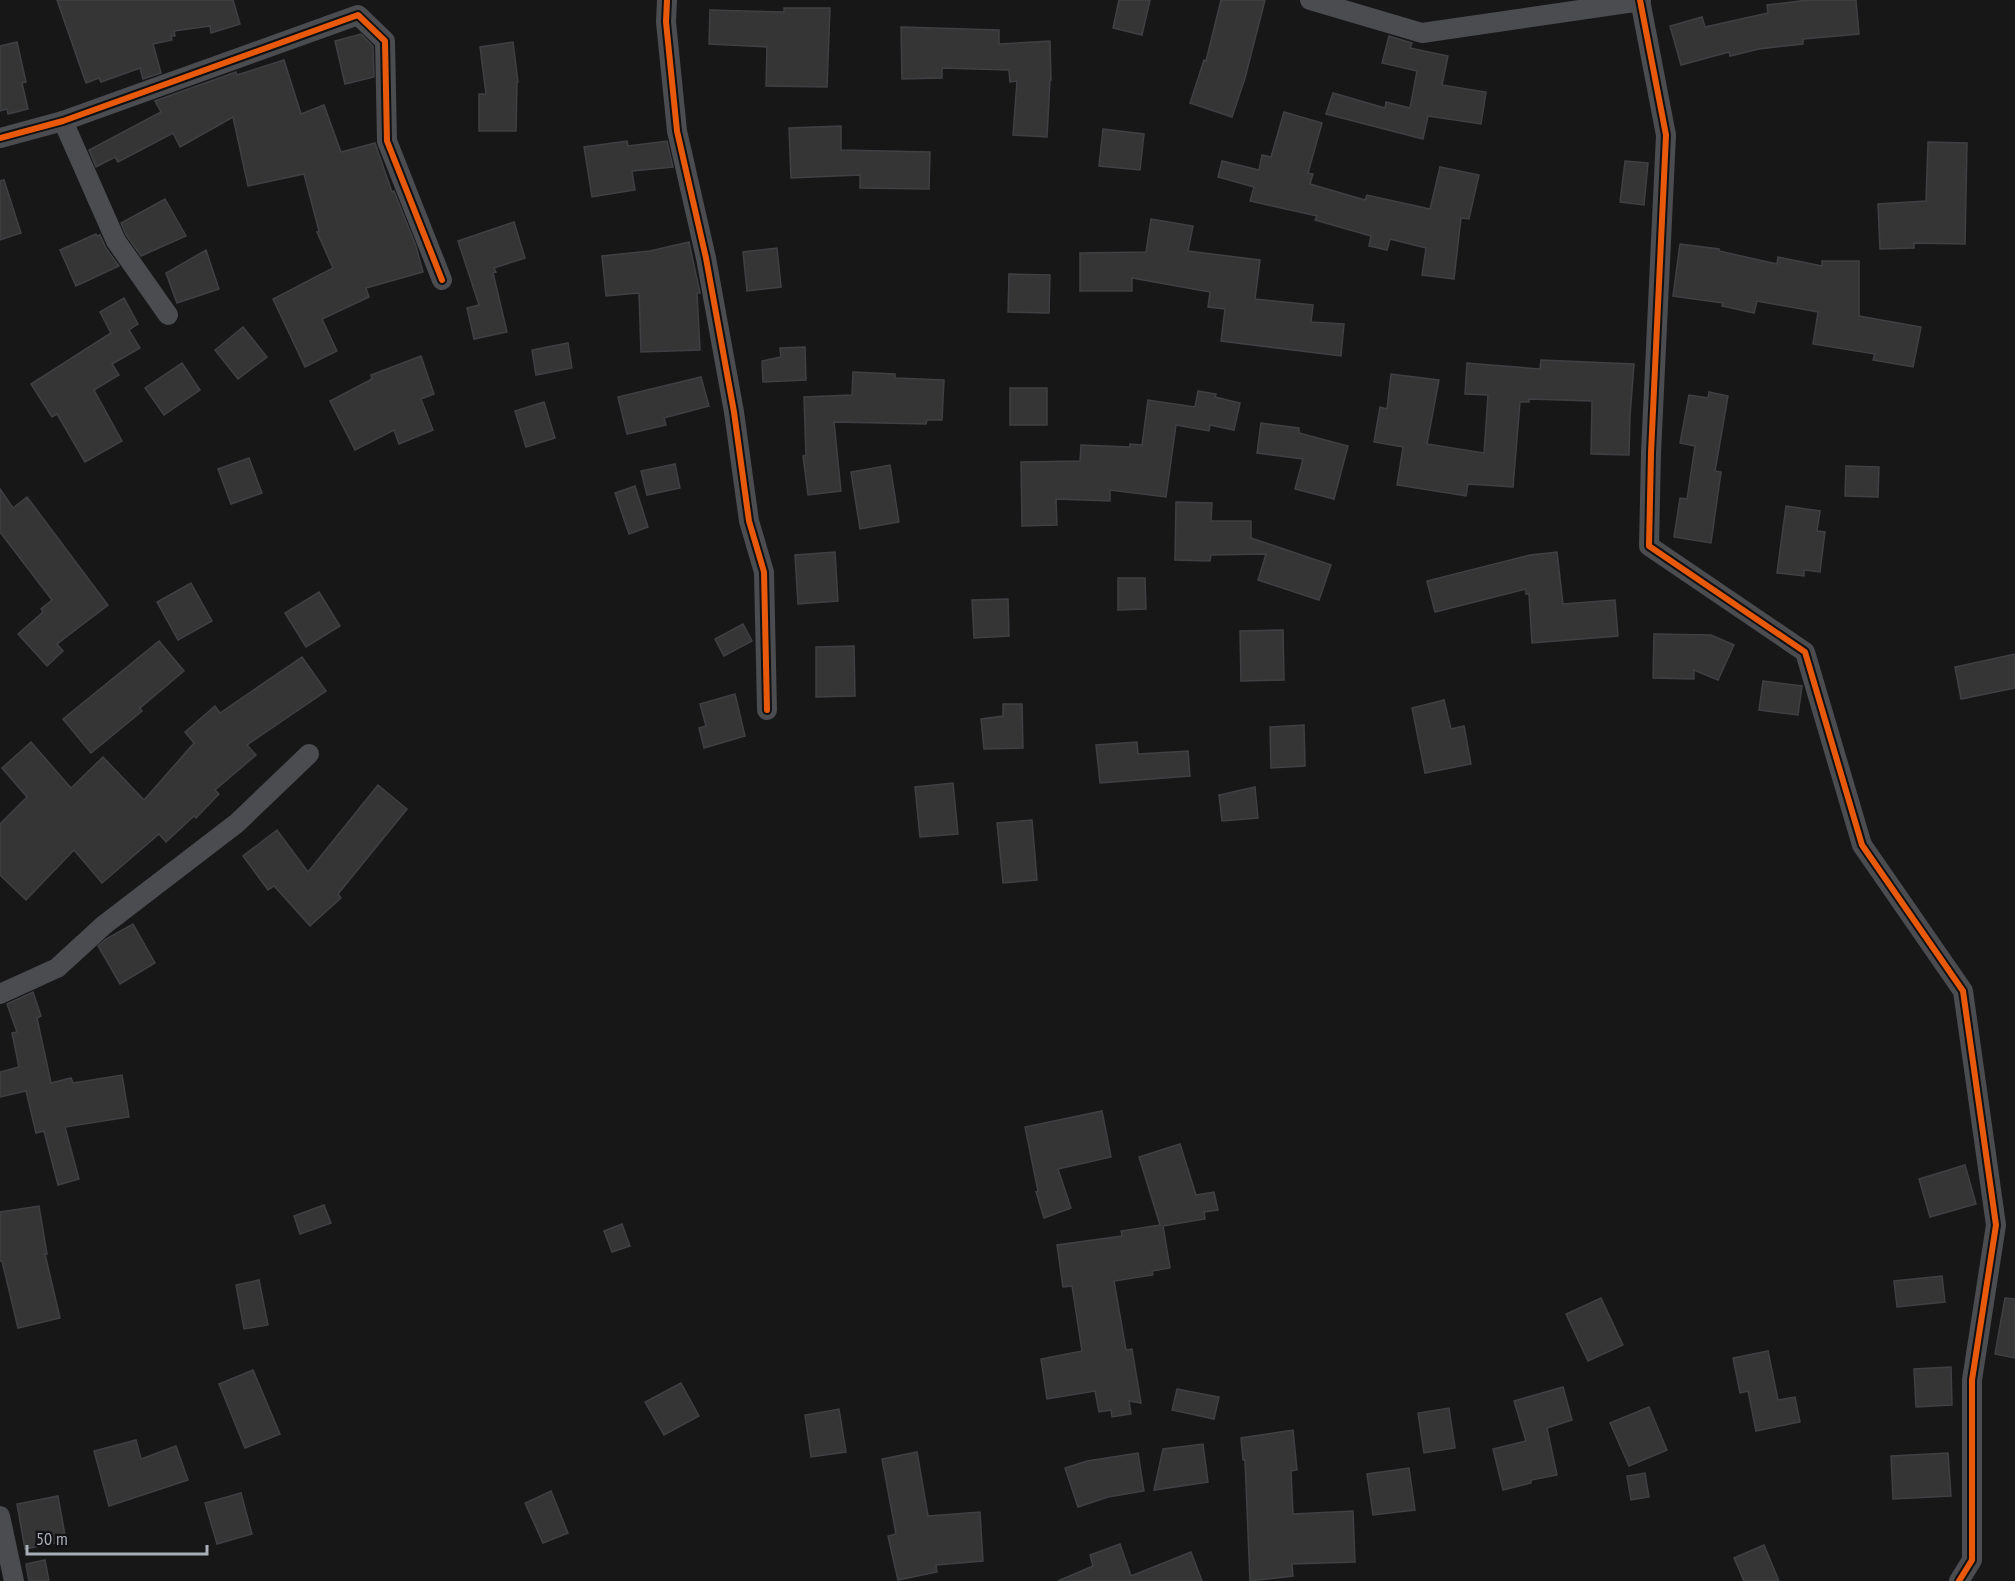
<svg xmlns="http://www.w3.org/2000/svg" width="2015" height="1581" font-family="'PT Sans Narrow',sans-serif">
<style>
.building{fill:#353536;stroke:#3f4043;stroke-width:1.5}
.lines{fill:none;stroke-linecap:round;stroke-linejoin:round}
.street{stroke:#4b4c50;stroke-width:20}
.cycleway-casing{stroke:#111113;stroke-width:10}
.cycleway{stroke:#e8590c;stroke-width:6}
</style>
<rect width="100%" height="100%" fill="#171717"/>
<g class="building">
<polygon points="57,0 233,0 240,24 211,33 210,26 174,31 175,36 171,36 172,40 153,44 161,73 143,79 140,68 101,82 99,78 86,83"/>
<polygon points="1119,0 1150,0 1142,35 1113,28"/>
<polygon points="1221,0 1265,0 1245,78 1232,117 1190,103 1204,60 1206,61"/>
<polygon points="1808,0 1856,0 1859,34 1803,39 1803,44 1759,49 1730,56 1729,52 1681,65 1670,26 1702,17 1705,27 1768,13 1767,5"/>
<polygon points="784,8 830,8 827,87 766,86 767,47 709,44 710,10 784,12"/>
<polygon points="901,27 999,30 999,44 1050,41 1051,80 1050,80 1047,137 1013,135 1017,81 1010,82 1009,70 942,68 942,78 902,79"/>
<polygon points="361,34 373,46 374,77 345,84 335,41"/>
<polygon points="1389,36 1412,43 1410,48 1448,56 1442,85 1486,92 1481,124 1428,116 1423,139 1326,114 1333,93 1385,108 1386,102 1410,108 1417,71 1382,63"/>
<polygon points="17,42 26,82 22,83 28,109 8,114 7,109 0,111 0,46"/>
<polygon points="513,42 518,82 517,82 516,131 479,131 479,94 486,94 480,47"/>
<polygon points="284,60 301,114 324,105 341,152 375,143 392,192 394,191 416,246 423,272 366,288 369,297 322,319 337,351 305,367 273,299 333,268 317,232 319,231 304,174 248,186 233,117 180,147 173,133 118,162 115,157 96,167 89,150 161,112 155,101 236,72 237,75"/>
<polygon points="1284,112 1322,123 1308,173 1313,174 1310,184 1365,200 1367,195 1430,209 1440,167 1479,175 1469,219 1461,218 1454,279 1422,275 1426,248 1390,239 1387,250 1369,246 1371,236 1315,220 1317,216 1250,201 1254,187 1218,177 1222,161 1259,170 1262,155 1271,157"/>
<polygon points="841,126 841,150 930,152 929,189 860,188 860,175 791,178 789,128"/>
<polygon points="1103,129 1144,134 1140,170 1099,166"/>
<polygon points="627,141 628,146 667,141 673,167 632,171 635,190 592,197 584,147"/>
<polygon points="1928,142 1967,143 1965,244 1914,243 1914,248 1880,249 1878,204 1926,201"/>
<polygon points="1625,161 1648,163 1644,205 1620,202"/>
<polygon points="4,180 21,233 0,240 0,181"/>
<polygon points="165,199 186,236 141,256 126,235 121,223"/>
<polygon points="1151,219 1193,226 1188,251 1260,260 1255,299 1313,305 1311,322 1344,324 1341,356 1221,341 1225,309 1208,307 1210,292 1132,278 1132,291 1080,291 1080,253 1146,252"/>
<polygon points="514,222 525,258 494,268 496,272 493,273 507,332 474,339 467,308 479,305 458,241"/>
<polygon points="96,234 97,236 100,235 106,248 119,266 76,286 60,250"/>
<polygon points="689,242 700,293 697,293 700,350 641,352 639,293 606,296 602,256 650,251"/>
<polygon points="1680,244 1719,249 1719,251 1777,264 1778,257 1822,266 1822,261 1859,261 1859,316 1921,327 1913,367 1873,360 1875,354 1813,344 1818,312 1757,301 1754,313 1722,306 1723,303 1673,296"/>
<polygon points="777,248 781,287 747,291 743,252"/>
<polygon points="206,250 219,289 177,303 166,273"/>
<polygon points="1009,274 1050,275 1049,313 1008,312"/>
<polygon points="124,298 138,324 129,330 140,348 112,364 119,375 94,390 122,441 85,462 57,414 52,417 31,384 111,333 100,312"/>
<polygon points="243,327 267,357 238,379 215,350"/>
<polygon points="568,343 572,368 536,375 532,350"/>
<polygon points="805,347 806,380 763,382 762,361 781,357 780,348"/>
<polygon points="421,356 434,394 421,399 433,430 399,444 394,430 355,450 330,401 372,379 371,375"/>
<polygon points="1541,360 1634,364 1630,416 1629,455 1591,454 1592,401 1529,399 1529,402 1520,402 1513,487 1468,484 1466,496 1397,485 1403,447 1374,442 1380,407 1387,409 1391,374 1439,380 1427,444 1484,453 1488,395 1465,394 1467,363 1540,369"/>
<polygon points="182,363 200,390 164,415 145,388"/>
<polygon points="853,372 895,374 895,378 944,380 942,420 927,420 926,424 834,422 841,491 808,495 803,456 806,455 804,397 852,395"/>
<polygon points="701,377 709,406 664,418 666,425 627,434 618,397"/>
<rect x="1010" y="388" width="37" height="37"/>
<polygon points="1198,391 1216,394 1215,397 1240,403 1234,430 1210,425 1209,431 1176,425 1166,497 1110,490 1110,501 1056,499 1057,525 1022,526 1021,462 1080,461 1081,445 1130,447 1130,444 1142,445 1148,400 1195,407"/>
<polygon points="1709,392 1728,396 1715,471 1721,472 1711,543 1674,537 1680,498 1687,499 1695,446 1680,443 1689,395 1708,398"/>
<polygon points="544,402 555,438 526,447 515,411"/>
<polygon points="1261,423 1299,428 1299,433 1348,446 1334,499 1295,489 1303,459 1257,453"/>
<polygon points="249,458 262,493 231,504 218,469"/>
<polygon points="675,464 680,488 647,495 641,471"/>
<polygon points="890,465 899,522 860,529 851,472"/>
<polygon points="1846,466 1879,467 1878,497 1845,496"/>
<polygon points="635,486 648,527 629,534 615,493"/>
<polygon points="0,489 13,508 27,497 108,605 57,644 63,651 47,666 18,634 43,612 41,609 52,600 0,532"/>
<polygon points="1176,502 1212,503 1211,521 1251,521 1251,538 1331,565 1319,600 1258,580 1266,554 1211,555 1210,561 1175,560"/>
<polygon points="1786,506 1820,511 1817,531 1825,532 1820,572 1804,570 1804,576 1777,573"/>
<polygon points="835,552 838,601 798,604 795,555"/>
<polygon points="1557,552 1563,604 1615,600 1618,636 1532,643 1529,594 1526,594 1526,589 1435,612 1427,581 1530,555"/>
<polygon points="1118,578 1145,578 1146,609 1118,610"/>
<polygon points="191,583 212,621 178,640 157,602"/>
<polygon points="319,592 340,626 306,647 285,613"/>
<polygon points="1008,599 1009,636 974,638 972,600"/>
<polygon points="743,624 752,641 724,656 715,639"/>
<polygon points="1283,630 1284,680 1241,681 1240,631"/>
<polygon points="1654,634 1711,635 1734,645 1718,680 1694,670 1694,679 1653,678"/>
<polygon points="159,641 184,671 140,708 142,711 91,753 63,719"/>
<polygon points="854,646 855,696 816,697 816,647"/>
<polygon points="2015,654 2015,688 1961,699 1955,667"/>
<polygon points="302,657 326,691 247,745 256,755 215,790 219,794 196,818 194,816 166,842 159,834 102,883 74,850 26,900 0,875 0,824 27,797 2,768 31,742 71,788 103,757 144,800 194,743 185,732 215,706 220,713"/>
<polygon points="1763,681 1802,686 1798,715 1759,710"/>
<polygon points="735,694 745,736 704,748 699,728 706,726 700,704"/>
<polygon points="1444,700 1451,729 1464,726 1471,764 1425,773 1412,708"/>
<polygon points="1003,704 1022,704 1023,748 984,749 981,719 1003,716"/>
<polygon points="1304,725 1305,766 1271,768 1270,727"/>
<polygon points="1137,742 1138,754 1188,751 1190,776 1100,783 1096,745"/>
<polygon points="953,783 958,834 920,837 915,787"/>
<polygon points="378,785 407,809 338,894 341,898 310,926 274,886 268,890 243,856 277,830 308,872"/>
<polygon points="1255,787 1258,818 1222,821 1219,795"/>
<polygon points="1032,820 1037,880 1003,883 997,823"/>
<polygon points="133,924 155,963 120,984 98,946 106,939"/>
<polygon points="33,992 41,1016 37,1018 51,1083 71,1078 73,1083 122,1075 129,1117 65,1127 79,1179 58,1185 44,1131 36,1133 26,1091 0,1097 0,1072 19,1067 12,1033 17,1032 7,1004"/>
<polygon points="1102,1111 1111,1157 1058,1169 1071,1208 1044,1218 1036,1192 1038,1191 1025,1127"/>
<polygon points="1180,1144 1196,1195 1214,1192 1218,1210 1204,1212 1205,1219 1163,1226 1170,1268 1152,1271 1153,1275 1114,1281 1126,1350 1132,1349 1141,1403 1129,1401 1131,1414 1112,1417 1111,1410 1099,1412 1095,1391 1047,1399 1041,1359 1082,1351 1072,1286 1063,1287 1057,1245 1122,1236 1121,1231 1160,1225 1139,1157"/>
<polygon points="1965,1165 1976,1204 1930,1217 1919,1179"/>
<polygon points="324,1205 331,1223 300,1234 294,1216"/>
<polygon points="39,1206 47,1254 45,1254 60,1318 18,1328 2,1261 0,1261 0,1212"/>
<polygon points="622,1224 630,1246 612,1252 604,1231"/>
<polygon points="1942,1276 1945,1302 1897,1307 1894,1281"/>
<polygon points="259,1280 268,1325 244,1329 236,1285"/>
<polygon points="1601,1298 1623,1345 1588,1361 1566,1314"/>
<polygon points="2005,1298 2015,1299 2015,1358 1995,1354"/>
<polygon points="1768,1351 1778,1400 1795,1397 1800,1422 1756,1431 1748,1391 1740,1393 1733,1358"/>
<polygon points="1951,1367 1952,1405 1916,1407 1914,1369"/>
<polygon points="253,1370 280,1434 245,1448 219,1384"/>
<polygon points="681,1383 699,1416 664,1435 645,1402"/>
<polygon points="1563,1387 1572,1420 1547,1428 1557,1475 1531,1480 1531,1483 1503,1490 1493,1449 1526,1441 1514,1401"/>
<polygon points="1177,1389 1219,1397 1214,1419 1172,1410"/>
<polygon points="1649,1407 1667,1450 1629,1466 1610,1423"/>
<polygon points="1449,1408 1455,1448 1424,1453 1418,1413"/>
<polygon points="839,1409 846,1452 811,1457 805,1415"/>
<polygon points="1293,1430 1297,1470 1291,1471 1293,1514 1353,1511 1355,1562 1292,1564 1293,1576 1250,1581 1245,1460 1243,1460 1241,1438"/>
<polygon points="136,1440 141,1459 176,1446 188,1480 109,1506 94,1451"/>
<polygon points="1203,1444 1208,1482 1154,1490 1163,1449"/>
<polygon points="917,1452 928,1516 980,1512 983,1561 936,1565 937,1572 898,1580 888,1536 896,1534 882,1459"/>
<polygon points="1138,1453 1144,1491 1108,1497 1078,1507 1065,1468 1087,1461"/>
<polygon points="1948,1453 1951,1496 1893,1499 1891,1456"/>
<polygon points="1409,1468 1415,1510 1373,1515 1367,1474"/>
<polygon points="1645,1473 1649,1497 1631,1500 1627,1476"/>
<polygon points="551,1491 568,1533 543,1543 525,1503"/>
<polygon points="241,1493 252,1534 217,1544 205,1503"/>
<polygon points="58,1496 66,1541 25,1549 17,1504"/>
<polygon points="1120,1544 1131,1576 1191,1552 1202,1581 1058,1581 1093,1566 1090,1555"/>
<polygon points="1764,1545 1779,1581 1744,1581 1734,1558"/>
<polygon points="45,1560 49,1581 29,1581 26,1564"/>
</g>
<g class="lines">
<g class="street">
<polyline points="667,0 666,22 677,131 706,258 734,412 749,521 764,572 767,710"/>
<polyline points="1310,0 1422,33 1641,1"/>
<polyline points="1640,0 1666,135 1651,453 1649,546 1805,652 1862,845 1963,991 1996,1225 1972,1380 1972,1560 1959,1581"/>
<polyline points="63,121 116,241 168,315"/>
<polyline points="0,138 63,121 358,15 385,41 387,141 442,280"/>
<polyline points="0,994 57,968 104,925 237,823 309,754"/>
<polyline points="0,1516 14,1581"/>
</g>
<g class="cycleway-casing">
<g id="cycleway">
<polyline points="667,0 666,22 677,131 706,258 734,412 749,521 764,572 767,710"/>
<polyline points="1640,0 1666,135 1651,453 1649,546 1805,652 1862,845 1963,991 1996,1225 1972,1380 1972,1560 1959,1581"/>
<polyline points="0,138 63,121 358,15 385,41 387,141 442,280"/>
</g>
</g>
<use href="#cycleway" class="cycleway"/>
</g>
<path d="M27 1545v9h180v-9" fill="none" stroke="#a8adb8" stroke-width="3"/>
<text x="36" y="1545" font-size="18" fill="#a8adb8" stroke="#111113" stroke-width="4.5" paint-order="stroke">50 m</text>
</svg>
